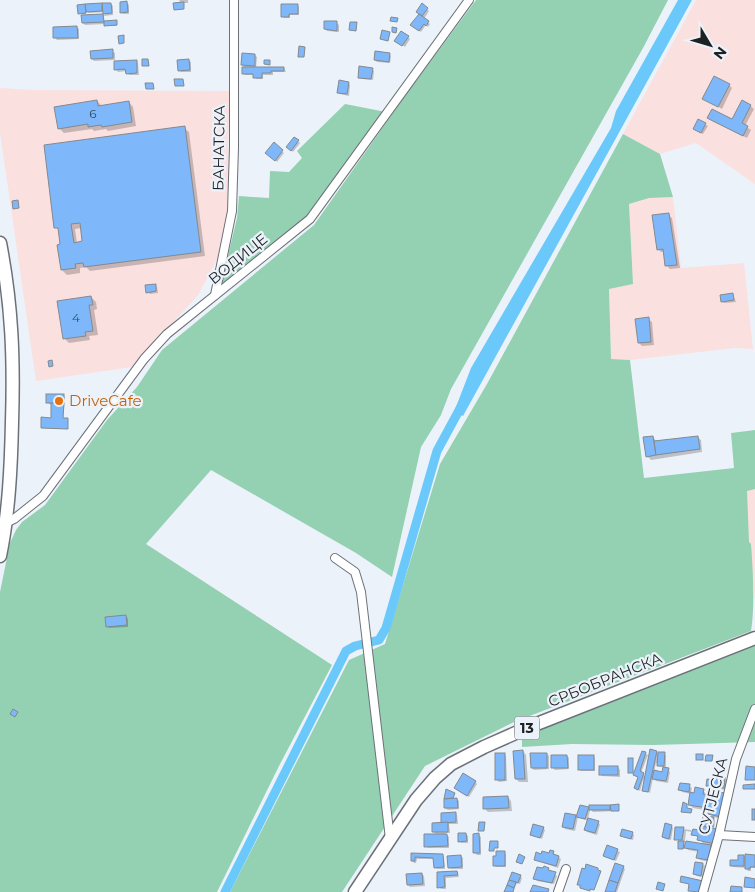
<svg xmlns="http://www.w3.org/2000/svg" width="755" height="892" font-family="Montserrat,sans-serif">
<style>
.industrial{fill:#fbe0e0}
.green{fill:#94d0b2}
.water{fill:#6ac9fa}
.shadow{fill:#0003;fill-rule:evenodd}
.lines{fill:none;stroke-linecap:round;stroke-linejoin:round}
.canal{stroke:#6ac9fa;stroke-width:9}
.building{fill:#7eb8fb;stroke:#83898f;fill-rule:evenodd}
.street-casing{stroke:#6c7178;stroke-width:10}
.primary-casing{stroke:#6c7178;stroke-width:15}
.street{stroke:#fff;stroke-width:8}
.primary{stroke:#fff;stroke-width:12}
.food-dot{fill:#e8710a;stroke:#ecf2f9;stroke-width:2}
.labels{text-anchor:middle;stroke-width:4.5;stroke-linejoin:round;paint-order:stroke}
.number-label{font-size:12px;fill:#364759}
.shield{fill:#ecf2f9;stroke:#5c6063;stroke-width:1}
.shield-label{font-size:14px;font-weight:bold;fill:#1e2123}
.street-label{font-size:15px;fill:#1e2123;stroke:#ecf2f9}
.food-label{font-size:15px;fill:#c56008;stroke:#ecf2f9;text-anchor:start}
</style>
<rect width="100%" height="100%" fill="#ecf2f9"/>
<g class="industrial">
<polygon points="696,0 755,0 755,184 696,143 660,154 623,134"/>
<polygon points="0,88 33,90 230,91 228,148 230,197 220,254 198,295 132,367 36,381 0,133"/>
<polygon points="673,197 681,268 744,263 753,349 735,348 630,360 611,359 609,288 633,284 629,204 649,198"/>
<polygon points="755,467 755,600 741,470"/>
</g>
<g class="green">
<polygon points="476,0 668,0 643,48 451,389 441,415 421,447 392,577 356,553 211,470 146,544 332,665 279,766 217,892 0,892 0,592 10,543 16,530 22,522 45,505 107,420 137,387 162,350 314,225 405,96"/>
<polygon points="345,104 386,112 308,216 221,285 237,218 239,196 269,198 270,171 289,172 302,158 297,151"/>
<path d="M623,134L660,154L673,197L649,198L629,204L633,284L609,289L611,359L630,360L644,478L734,468L731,433L755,430V489L747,491L749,542L751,544C753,570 755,607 751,631L514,722L425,766L342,892H230L349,660L385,644L440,464L487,384Z"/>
<polygon points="755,644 755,742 654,745 572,744 522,747 522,738 527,732"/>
</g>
<polygon class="water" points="678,0 692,0 463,416 454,412 471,368 611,128 616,111"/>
<g class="shadow">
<polygon points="179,0 188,0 188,3 184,3 184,9 176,10 181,4"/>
<polygon points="127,3 129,5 129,14 123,14 121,12"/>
<polygon points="111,4 113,6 113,15 103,16 105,22 117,22 117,26 106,26 105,24 85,25 83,23 82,16 105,15 104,12 89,13 86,10 86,14 80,14 78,6"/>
<polygon points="297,5 299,7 299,15 290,15 290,18 284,18 282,16"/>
<polygon points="423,5 429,11 424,19 430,24 428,27 426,25 421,32 412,25 420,14"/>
<polygon points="337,23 339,25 339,32 327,31 325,29"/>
<polygon points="77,27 79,29 79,39 57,40 55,38"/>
<polygon points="408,37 410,39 405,47 398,42"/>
<polygon points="112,51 115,53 115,60 94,61 92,59"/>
<polygon points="389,54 391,56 390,63 377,62 375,60"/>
<polygon points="255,55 257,57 256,68 284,68 286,72 273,72 273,75 263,75 263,79 256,79 254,75 245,75 243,73 246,69 242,65"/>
<polygon points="188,60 191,62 191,72 181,72 179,70"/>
<polygon points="136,61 138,63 139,75 129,75 127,71 118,72 116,70"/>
<polygon points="372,69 374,71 373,80 362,79 360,77"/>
<polygon points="348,83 350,85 349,96 340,94 338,92"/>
<polygon points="729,85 732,88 722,109 704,99"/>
<polygon points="97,101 102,106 129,102 133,107 136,126 108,131 106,129 94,131 92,129 64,133 59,128"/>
<polygon points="750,106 754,109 745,126 751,130 747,138 712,121 709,118 733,121"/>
<polygon points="699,121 708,126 703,134 697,131"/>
<path d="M184,128L189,132L205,256L90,271L86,267L80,268V273L67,275L62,270L60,231L56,227ZM81,228L83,243H77L75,229Z"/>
<polygon points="295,139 300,143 293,152 288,147"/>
<polygon points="274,144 284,153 277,162 267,152"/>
<polygon points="668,215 672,218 680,268 670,269 667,266 665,252 661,252 658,249"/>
<polygon points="155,285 157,287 158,293 150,294 148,292"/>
<polygon points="733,295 736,302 724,303 722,301"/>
<polygon points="91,297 96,302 97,309 94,310 98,335 89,336 90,340 69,343 65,339"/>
<polygon points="648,319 652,322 654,345 642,346 639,343"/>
<polygon points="63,395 65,397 63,419 68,420 68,429 43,428 52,419 52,405 47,403"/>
<polygon points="653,437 657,442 697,437 701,440 702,452 651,460 647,456"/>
<polygon points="126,616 128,619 128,627 109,628 107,626"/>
<polygon points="523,751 526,755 528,782 519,782 516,779"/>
<path d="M643,752L648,755L641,773L646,777L656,752L659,755L664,753L666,755V769L670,772L668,783L656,781L653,778L650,793L643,790L645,781L643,780L640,791L635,788L639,778L635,775ZM656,763L660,767H664L663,773L654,772Z"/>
<polygon points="504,754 506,756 507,781 499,782 497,780"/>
<polygon points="547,754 549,756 549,769 534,770 532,768"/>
<polygon points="567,756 569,758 569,769 555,770 553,768"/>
<polygon points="593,756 595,758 595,771 581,771 579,769"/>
<polygon points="618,767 620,770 620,777 602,776 600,774"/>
<polygon points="725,778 727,780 725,790 710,787 708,785"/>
<polygon points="475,782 477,784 469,797 455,788"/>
<polygon points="689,786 692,788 691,793 695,794 703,790 724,819 713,817 709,814 710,811 693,808 689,804 691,794 682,792 680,790"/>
<polygon points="455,794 453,800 457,799 459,801 459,809 448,810 445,808 445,799"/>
<polygon points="508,797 511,801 512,811 488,812 484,808"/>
<polygon points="580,806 590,810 588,819 600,824 597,835 587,832 585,830 588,821 578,817 575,831 565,829 563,826 576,817 577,818"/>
<polygon points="591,806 618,806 619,811 593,812 591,810"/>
<polygon points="455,813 457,815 458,824 449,824 450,833 445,833 449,837 449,848 428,848 426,846 437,835 433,832"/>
<polygon points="713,819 715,821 714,830 718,846 709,845 713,848 710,862 700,860 698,858 699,852 688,850 686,848 704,845 699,838 693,834 706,828 703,825"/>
<polygon points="671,826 673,828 671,840 665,839 663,837"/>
<polygon points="543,828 545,830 542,839 531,834"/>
<polygon points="676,828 691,830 693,832 686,831 684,849 680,849 680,841 675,839"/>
<polygon points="632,833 634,835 633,840 621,836"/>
<polygon points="466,834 468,836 468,843 461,843 459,841"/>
<polygon points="479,835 481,837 481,855 477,855 475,853"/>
<polygon points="608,847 620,852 616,861 604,856"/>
<polygon points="551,851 561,859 558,868 535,860 550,855"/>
<polygon points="504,852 506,854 506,867 496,867 494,865"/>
<polygon points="412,855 442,855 444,857 445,869 437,869 435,867 435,859 417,859 416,863 414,863 412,860"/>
<polygon points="461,856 463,858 463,869 451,869 449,867"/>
<polygon points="739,856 755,856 755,868 751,868 751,871 748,871 746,868 733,867 731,865 739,861"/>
<polygon points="703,864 705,866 703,877 697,876 694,874"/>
<polygon points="623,867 625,869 617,892 607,892"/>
<polygon points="548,869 557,876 554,884 537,881 535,879"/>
<polygon points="457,872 459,877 446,878 446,889 441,889 439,887 438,873"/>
<polygon points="422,874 424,876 425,886 410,887 408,885"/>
<polygon points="520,876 522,878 520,884 517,883 513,892 506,892"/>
</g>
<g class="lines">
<polyline class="canal" points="225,892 346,651 355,646 379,640 386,628 437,451 463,403"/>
</g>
<g class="building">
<polygon points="127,1 128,12 120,13 120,2"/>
<polygon points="184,2 184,9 174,10 173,3"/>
<polygon points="102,3 111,3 112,13 103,14"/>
<polygon points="102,3 102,11 86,12 85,4"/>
<polygon points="422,3 428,8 422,16 416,12"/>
<polygon points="85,4 86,13 78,14 77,5"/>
<polygon points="281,4 298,4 298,14 289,14 289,17 281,17"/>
<polygon points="103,14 104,22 82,23 81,15"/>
<polygon points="419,14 429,21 426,26 424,24 419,31 410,25"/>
<polygon points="391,17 398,18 397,22 390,21"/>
<polygon points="117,20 117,25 104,26 104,21"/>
<polygon points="324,21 337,21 337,31 324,29"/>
<polygon points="350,22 357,22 356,31 349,30"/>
<polygon points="77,26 78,38 53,38 53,27"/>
<polygon points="392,27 397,28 396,33 392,32"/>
<polygon points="382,30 390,32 388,41 380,39"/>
<polygon points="401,31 409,36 402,46 394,41"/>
<polygon points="124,35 124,43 119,44 118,36"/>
<polygon points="299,46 305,47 304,57 298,57"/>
<polygon points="113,49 113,58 91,59 90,51"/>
<polygon points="375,51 390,53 389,62 374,60"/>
<polygon points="242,53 255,54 255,66 241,65"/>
<polygon points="142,59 148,59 149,66 142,66"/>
<polygon points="189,59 190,70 178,71 177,60"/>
<polygon points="137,60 137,73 126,74 125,69 114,70 114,61"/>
<polygon points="264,60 270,60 270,65 264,64"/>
<polygon points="359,66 373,68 371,79 358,78"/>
<polygon points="242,67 284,67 284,71 271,71 271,73 262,73 262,78 253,78 253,74 242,74"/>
<polygon points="714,76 730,84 718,107 702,99"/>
<polygon points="174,79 183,79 184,86 175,86"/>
<polygon points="339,80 349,82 347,94 337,93"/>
<polygon points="145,83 153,83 154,89 146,89"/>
<polygon points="97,100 98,106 129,101 132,122 102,127 101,125 88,127 88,124 58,129 54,107"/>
<polygon points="742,100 751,105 742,123 748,126 743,136 707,118 712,109 732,119"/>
<polygon points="698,119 706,123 701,133 693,129"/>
<path d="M185,126L201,252L84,267L83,263L75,264L76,268L61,270L57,245L60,244L58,228H54L44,145ZM80,223L82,241L74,243L71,224Z"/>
<polygon points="294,137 299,140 291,151 286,147"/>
<polygon points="274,142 283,150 275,161 265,153"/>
<polygon points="18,200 19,208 13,209 12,201"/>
<polygon points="669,213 677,265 665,266 663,249 657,250 652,215"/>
<polygon points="156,284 156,291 146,293 145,285"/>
<polygon points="733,293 734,300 721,302 720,295"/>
<polygon points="91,296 93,305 89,305 93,331 85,332 86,336 63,339 57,301"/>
<polygon points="649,317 651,342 638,343 635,319"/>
<polygon points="52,360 53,366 49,367 48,361"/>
<rect x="46" y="394" width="18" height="9"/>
<polygon points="51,403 64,403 63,418 68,418 68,429 41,428 41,417 51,418"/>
<polygon points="653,436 656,455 646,457 643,437"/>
<polygon points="698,436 700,449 656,455 654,441"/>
<polygon points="126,615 127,625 106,627 105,617"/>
<polygon points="13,709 18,712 15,717 10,714"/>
<polygon points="650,749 657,751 648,792 642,791"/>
<polygon points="523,750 525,779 515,779 513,751"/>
<polygon points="642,751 646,752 640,771 644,773 638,790 634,788 638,777 633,775"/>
<polygon points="658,752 665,752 664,766 657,766"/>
<rect x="495" y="753" width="10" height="27"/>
<polygon points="530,753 547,753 547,768 531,768"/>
<rect x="696" y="754" width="7" height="6"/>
<polygon points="551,755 567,755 568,768 551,768"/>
<rect x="578" y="755" width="16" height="15"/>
<polygon points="706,755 713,755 712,761 705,761"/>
<rect x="628" y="758" width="5" height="15"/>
<rect x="599" y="766" width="19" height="9"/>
<polygon points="746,766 755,767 755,780 745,780"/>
<polygon points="663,767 669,768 666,781 652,779 654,770 662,772"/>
<polygon points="463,773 476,781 467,796 454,788"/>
<polygon points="716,776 725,777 724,788 706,786 707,779 716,780"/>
<polygon points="680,783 690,784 689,792 678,790"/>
<polygon points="755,784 755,789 743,789 743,785"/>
<polygon points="695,787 704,789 703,794 711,796 712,791 725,793 721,817 708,814 709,808 688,805 690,792 694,793"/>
<polygon points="446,789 455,793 453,798 444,799"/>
<polygon points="508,796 509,808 483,809 483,797"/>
<polygon points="457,798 458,808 444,808 444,799"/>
<polygon points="683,802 687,804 687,808 692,809 691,813 681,812"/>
<polygon points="619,804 619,811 611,811 610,805"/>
<polygon points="580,805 589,807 585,819 576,817"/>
<rect x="589" y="805" width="21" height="5"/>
<rect x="752" y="809" width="3" height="11"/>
<polygon points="456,812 456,822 441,823 441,813"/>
<polygon points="565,813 576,815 573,829 562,827"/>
<polygon points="703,816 714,817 713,827 702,826"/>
<polygon points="588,818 599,821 595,833 584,830"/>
<polygon points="448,822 448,832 432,832 432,823"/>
<polygon points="479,822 485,822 484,831 478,831"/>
<polygon points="665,823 672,825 669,839 662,837"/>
<polygon points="533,824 544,827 540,838 530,835"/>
<polygon points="700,826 717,829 715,844 697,840 698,836 691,835 693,829 699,830"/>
<polygon points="675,827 684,827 682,840 674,840"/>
<polygon points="622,829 633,832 631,839 620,836"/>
<polygon points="458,833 466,833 467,841 458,842"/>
<polygon points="479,833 480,853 473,853 473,834"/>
<polygon points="424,834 447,834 448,846 424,847"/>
<polygon points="490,841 498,841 498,848 494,848 494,851 489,851"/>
<polygon points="678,841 684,841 683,849 678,849"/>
<polygon points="686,841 711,845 709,860 696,858 698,850 684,848"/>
<polygon points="607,845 618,849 614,860 603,856"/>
<polygon points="550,850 554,851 553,854 559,856 556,866 534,860 536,852 541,854 542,851 549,853"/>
<polygon points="496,851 505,851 505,866 493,866 493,856 496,856"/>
<polygon points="411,853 443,854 444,867 434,868 433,858 415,857 415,861 411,861"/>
<polygon points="519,854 525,857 522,864 516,862"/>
<polygon points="745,854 755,855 755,867 750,867 750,869 745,869"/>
<polygon points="461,855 462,867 448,868 447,856"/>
<polygon points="738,855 744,855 744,866 730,866 730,860 738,860"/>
<polygon points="695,862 703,863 701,876 693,874"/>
<polygon points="615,863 624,866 618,883 609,880"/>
<polygon points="586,864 598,868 598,870 601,871 594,890 590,889 590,891 580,888 580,885 577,885 582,868 585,869"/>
<polygon points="544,866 549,868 548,870 556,872 552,883 533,879 537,867 543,868"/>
<polygon points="457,871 458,875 444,876 445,887 437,888 437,872"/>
<polygon points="512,872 521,875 518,883 509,880"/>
<polygon points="422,873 423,884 407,885 406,874"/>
<polygon points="681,876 703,881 701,892 688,891 689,884 680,882"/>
<polygon points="745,877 755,879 755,888 744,887"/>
<polygon points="509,880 516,882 514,888 507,885"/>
<polygon points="609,880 618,883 615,892 605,892"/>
<polygon points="658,882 665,884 663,891 656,889"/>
<polygon points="507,885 514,888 513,892 504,892"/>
<polygon points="533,885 549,889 548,892 530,892"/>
<polygon points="731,886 742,887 742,892 730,892"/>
</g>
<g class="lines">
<g class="street-casing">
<g id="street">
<polyline points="215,295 232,211 234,147 234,0"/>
<polyline points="6,523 14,519 43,496 144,359 167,334 310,219 469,0"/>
<polyline points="335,558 355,572 361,592 390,839"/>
<polyline points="719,835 755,837"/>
<polyline points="558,892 566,869"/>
<polyline points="703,892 719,835 736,759 755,709"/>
</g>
</g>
<g class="primary-casing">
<g id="primary">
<path d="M0,243C12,305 14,359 12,422C11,467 9,512 0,556"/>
<polyline points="355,892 416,800 435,778 451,764 484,747 529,727 755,638"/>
</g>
</g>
<use href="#street" class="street"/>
<use href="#primary" class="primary"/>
</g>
<circle class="food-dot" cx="59" cy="401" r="5"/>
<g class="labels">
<g class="number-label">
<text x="93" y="118">6</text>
<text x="76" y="322">4</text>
</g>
<rect class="shield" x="514.5" y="716.5" width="25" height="23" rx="4"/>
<g class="shield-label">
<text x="527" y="733">13</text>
</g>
<g class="street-label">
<text transform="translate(219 148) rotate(-89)" y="5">БАНАТСКА</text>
<text transform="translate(238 259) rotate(-39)" y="5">ВОДИЦЕ</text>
<text transform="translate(605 680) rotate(-22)" y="5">СРБОБРАНСКА</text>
<text transform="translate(713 796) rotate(-76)" y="5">СУТЈЕСКА</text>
</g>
<g class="food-label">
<text x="69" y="406">DriveCafe</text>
</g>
</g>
<g transform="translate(710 45) rotate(128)" stroke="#ecf2f9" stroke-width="4" paint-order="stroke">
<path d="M0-4L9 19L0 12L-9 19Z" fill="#1e2123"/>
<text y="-8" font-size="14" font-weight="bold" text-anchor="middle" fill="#1e2123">N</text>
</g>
</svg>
